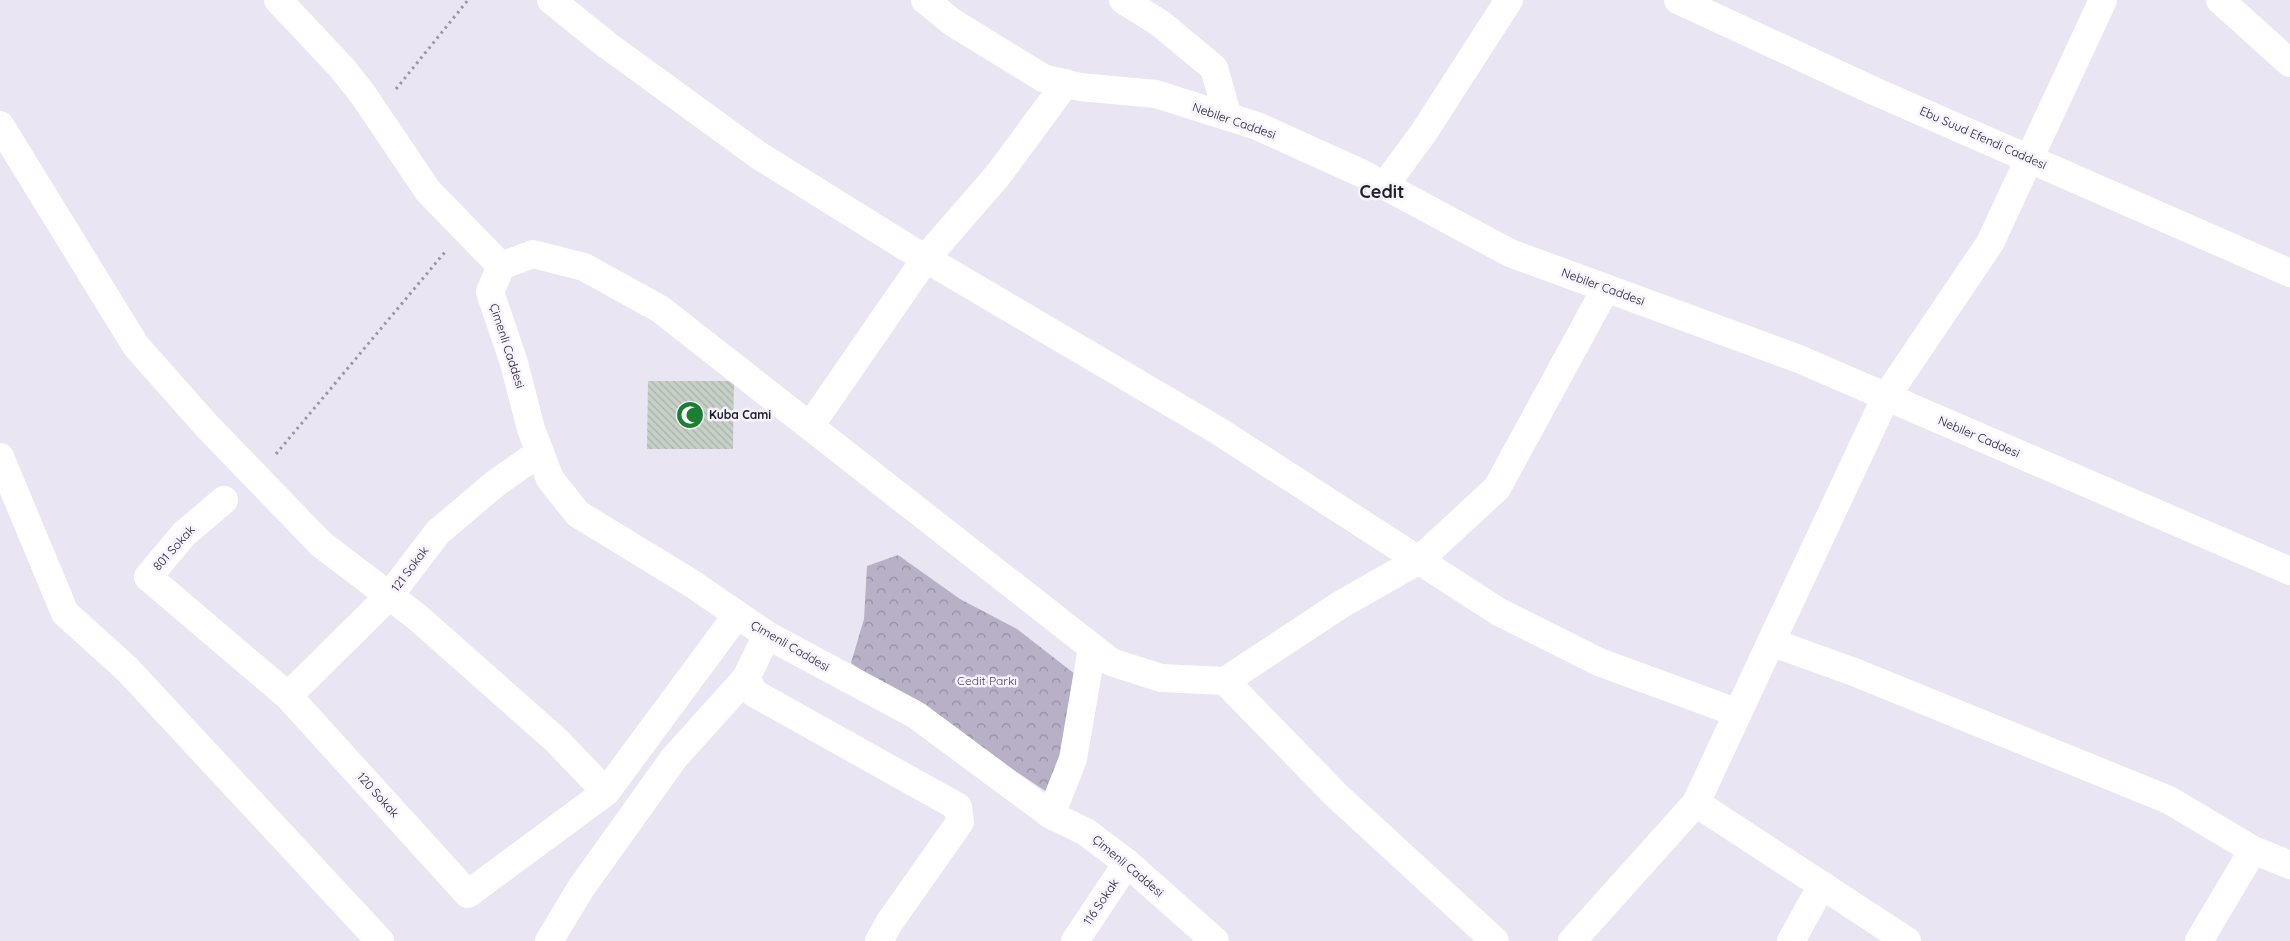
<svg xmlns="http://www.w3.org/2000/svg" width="2290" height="941" font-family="Quicksand,sans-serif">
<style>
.forest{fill:url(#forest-crowns)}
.building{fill:url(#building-back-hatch)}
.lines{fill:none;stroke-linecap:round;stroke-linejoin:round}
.path{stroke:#9a97a0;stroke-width:3;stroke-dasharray:2.5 4;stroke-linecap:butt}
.street{stroke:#fff;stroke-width:28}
.secondary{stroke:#fff;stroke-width:28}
.labels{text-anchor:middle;stroke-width:5;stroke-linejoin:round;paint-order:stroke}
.street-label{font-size:12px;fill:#232126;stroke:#f6f2ff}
.poi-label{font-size:12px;font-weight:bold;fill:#232126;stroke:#f6f2ff;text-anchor:start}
.park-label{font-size:12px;fill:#503d6e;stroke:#f6f2ff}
.district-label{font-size:18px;font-weight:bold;fill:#232126;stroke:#f6f2ff}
</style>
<defs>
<pattern id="forest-crowns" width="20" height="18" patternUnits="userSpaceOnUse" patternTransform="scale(1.25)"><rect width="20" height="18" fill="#b7b0c6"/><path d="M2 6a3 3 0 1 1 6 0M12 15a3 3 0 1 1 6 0" fill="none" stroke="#948fa1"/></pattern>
<pattern id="building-back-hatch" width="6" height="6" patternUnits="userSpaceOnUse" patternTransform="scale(1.25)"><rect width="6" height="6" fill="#c6d0c6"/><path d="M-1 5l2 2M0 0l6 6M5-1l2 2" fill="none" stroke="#aab2aa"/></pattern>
</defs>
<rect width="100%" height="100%" fill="#e9e5f2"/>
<polygon class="forest" points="898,555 960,599 1017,629 1080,678 1050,794 851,663 864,619 867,566"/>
<polygon class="building" points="648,381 734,381 733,449 647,449"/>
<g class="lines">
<g class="path">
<polyline points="396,89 468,0"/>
<polyline points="276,454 445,252"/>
</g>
<g class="street">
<polyline points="278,0 342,68 364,96 428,191 501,266 533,254 584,267 660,309 1111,662 1161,678 1225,681 1340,605 1419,560 1497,488 1606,288"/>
<polyline points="551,0 607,45 758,155 906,247 1217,430 1499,612 1599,662 1738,713"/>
<polyline points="1123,0 1161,24 1214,68 1228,117"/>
<polyline points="2220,0 2290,63"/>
<polyline points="1385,185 1424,132 1509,0"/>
<polyline points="810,426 926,258 998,175 1066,83"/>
<polyline points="224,500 184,534 148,577 288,696 468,894 606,792 737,615"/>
<polyline points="767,635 746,678 754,693 958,807 960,822 889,923 879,941"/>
<polyline points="1771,642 1886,397 1990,243 2103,0"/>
<polyline points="1225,681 1336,795 1495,941"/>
<polyline points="288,696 389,596 438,532 496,483 540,452"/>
<polyline points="1051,815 1073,759 1092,648"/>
<polyline points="549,941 581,888 674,758 746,678"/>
<polyline points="1075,941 1127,863"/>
<polyline points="1572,941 1696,803"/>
<polyline points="1791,941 1822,885"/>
<polyline points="1907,941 1696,803 1771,642 1854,672 2169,800 2253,850"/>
<polyline points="2199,941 2253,850 2290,865"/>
</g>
<g class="secondary">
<polyline points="925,0 952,22 1043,78 1080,87 1156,94 1257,126 1361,173 1510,253 1799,359 2290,571"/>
<polyline points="1678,0 1874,91 2290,273"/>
<polyline points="0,125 136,346 206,425 321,544 417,617 556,740 606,792"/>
<polyline points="501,266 490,292 514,363 531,429 550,479 578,514 691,583 767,635 916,715 1051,815 1086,832 1127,863 1215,941"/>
<polyline points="0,457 65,613 127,669 380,941"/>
</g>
</g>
<defs>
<g id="mosque-disc" transform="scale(1.4375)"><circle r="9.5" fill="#1b7f33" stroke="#f6f2ff"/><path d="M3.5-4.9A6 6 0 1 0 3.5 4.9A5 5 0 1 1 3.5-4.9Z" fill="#fff"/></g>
</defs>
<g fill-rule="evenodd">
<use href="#mosque-disc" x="690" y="415"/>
</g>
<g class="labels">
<g class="street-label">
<text transform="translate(1234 121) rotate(19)" y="4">Nebiler Caddesi</text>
<text transform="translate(1983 138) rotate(24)" y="4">Ebu Suud Efendi Caddesi</text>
<text transform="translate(1603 287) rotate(20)" y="4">Nebiler Caddesi</text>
<text transform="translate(507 346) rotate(72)" y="4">Çimenli Caddesi</text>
<text transform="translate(1979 437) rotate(23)" y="4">Nebiler Caddesi</text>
<text transform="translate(174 548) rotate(-48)" y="4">801 Sokak</text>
<text transform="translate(410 569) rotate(-53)" y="4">121 Sokak</text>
<text transform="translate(790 646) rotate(30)" y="4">Çimenli Caddesi</text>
<text transform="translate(378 795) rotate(48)" y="4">120 Sokak</text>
<text transform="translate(1128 866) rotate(40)" y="4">Çimenli Caddesi</text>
<text transform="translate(1101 902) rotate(-56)" y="4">116 Sokak</text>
</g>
<g class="poi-label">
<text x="709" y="419">Kuba Cami</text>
</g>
<g class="park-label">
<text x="987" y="685">Cedit Parkı</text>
</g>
<g class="district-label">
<text x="1382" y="198">Cedit</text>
</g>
</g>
</svg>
